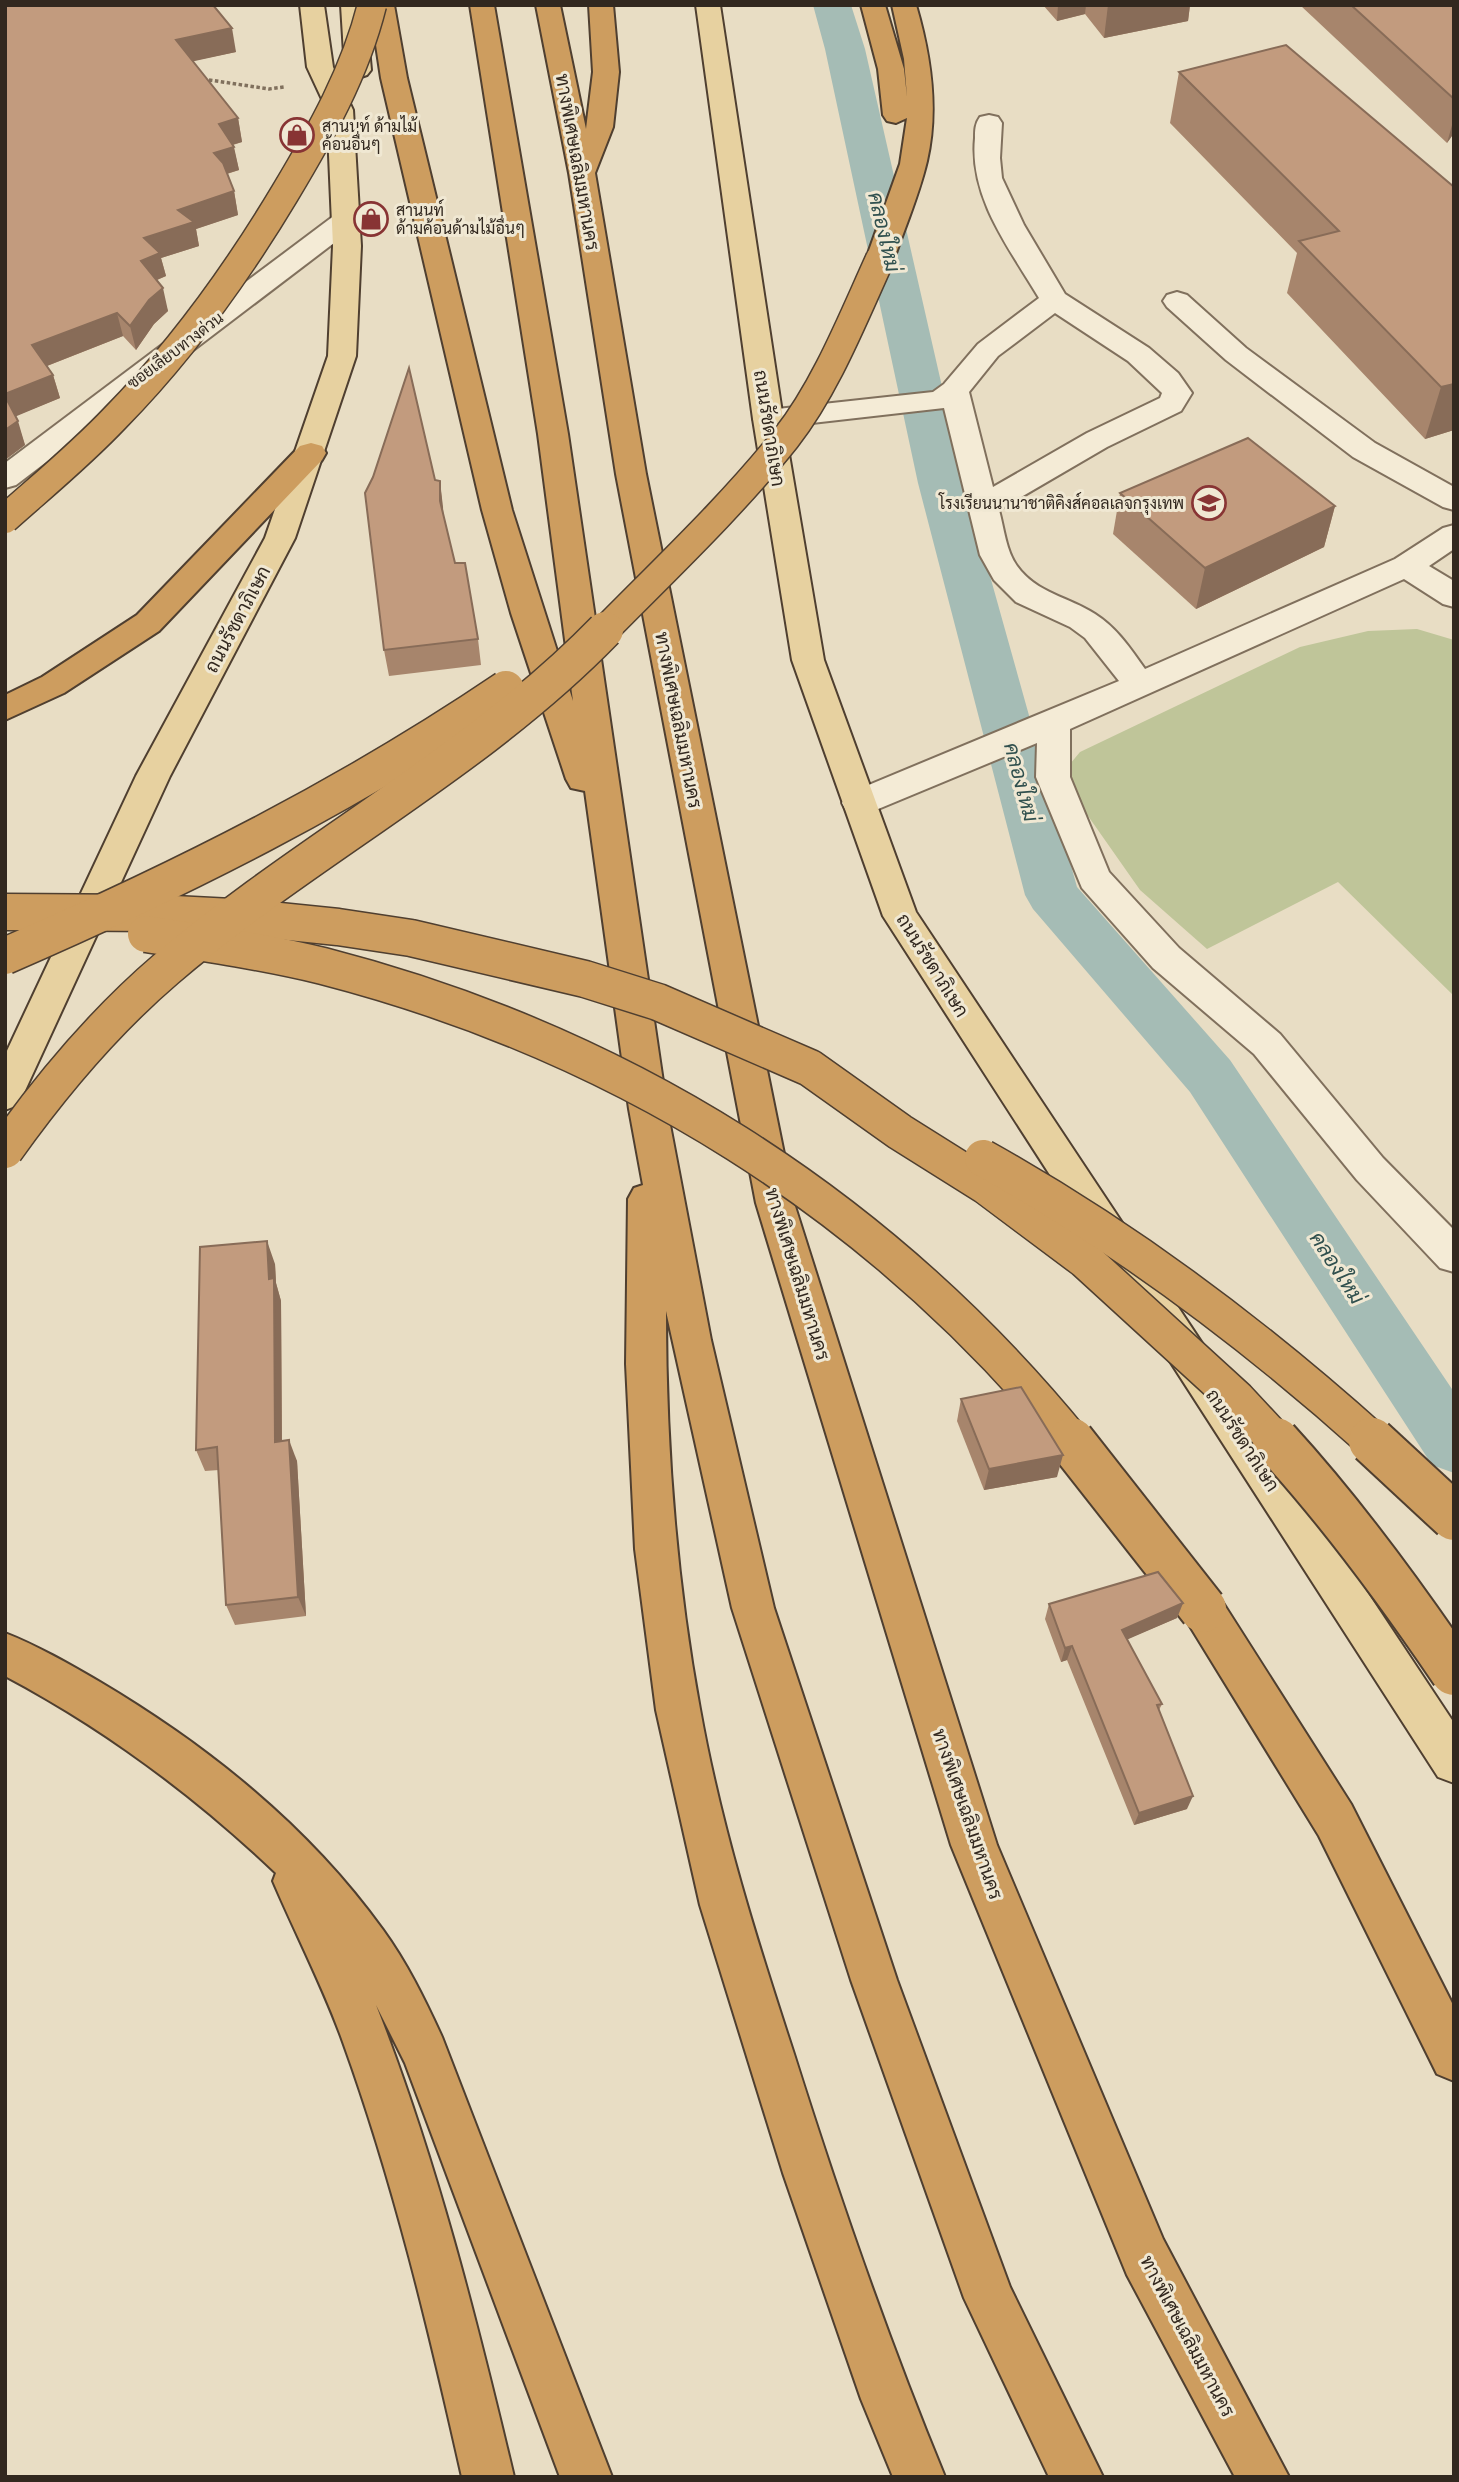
<svg xmlns="http://www.w3.org/2000/svg" width="1459" height="2482" font-family="'Times New Roman',Sarabun,serif">
<style>
.green{fill:#bfc599}
.lines{fill:none;stroke-linecap:round;stroke-linejoin:round}
.canal{fill:#a5bcb5;fill-rule:evenodd}
.minor-casing{stroke:#80705d;stroke-width:4}
.major-casing{stroke:#4f3f30;stroke-width:4}
.highway-casing{stroke:#4f3f30;stroke-width:4}
.path{stroke:#80705d;stroke-width:3.5;stroke-dasharray:3.5 2.5;stroke-linecap:butt}
.minor{fill:#f4ebd6;fill-rule:evenodd}
.major{fill:#e7d1a0;fill-rule:evenodd}
.highway{fill:#cd9d5f;fill-rule:evenodd}
.highway-bridge-far2-casing{stroke:#4f3f30;stroke-width:31;stroke-linecap:butt}
.highway-bridge-far1-casing{stroke:#4f3f30;stroke-width:39;stroke-linecap:butt}
.highway-bridge-casing{stroke:#4f3f30;stroke-width:50;stroke-linecap:butt}
.highway-bridge-far2{stroke:#cd9d5f;stroke-width:28}
.highway-bridge-far1{stroke:#cd9d5f;stroke-width:36}
.highway-bridge{stroke:#cd9d5f;stroke-width:46}
.wall{fill:#a7856c}
.shaded-wall{fill:#886c58}
.building{fill:#c29b7e;stroke:#886c58;stroke-width:2}
.labels{text-anchor:middle;stroke-width:6;stroke-linejoin:round;paint-order:stroke}
.far-poi-label{font-size:16px;fill:#32281f;stroke:#f0e8d3;text-anchor:start}
.far-street-label{font-size:16px;fill:#32281f;stroke:#f0e8d3}
.street-label{font-size:19px;fill:#32281f;stroke:#f0e8d3}
.water-label{font-size:21px;font-style:italic;fill:#30504e;stroke:#f0e8d3}
</style>
<rect width="100%" height="100%" fill="#e8ddc4"/>
<polygon class="green" points="1417,629 1454,640 1454,996 1338,882 1207,949 1140,890 1060,776 1080,752 1300,647 1368,631"/>
<g class="lines">
<polygon class="canal" points="813,5 851,5 865,49 964,483 1077,887 1230,1060 1454,1392 1454,1473 1432,1465 1190,1092 1033,909 1025,895 918,483 825,49"/>
<g class="minor-casing">
<g id="minor">
<path d="M989,115L998,117L1002,123L1000,158L1002,178L1024,225L1065,294L1149,348L1178,373L1192,393L1181,411L1107,447L999,510C1004,528 1006,551 1017,566C1036,593 1069,597 1095,614C1117,628 1130,648 1145,669L1395,559L1443,528L1454,525V549L1429,566L1454,581V607L1443,604L1404,579L1070,729V777L1109,872L1179,948L1280,1034L1383,1158L1454,1230V1272L1440,1268L1357,1180L1254,1054L1153,968L1082,888L1036,777L1037,743L871,812L859,815L847,812L842,803L847,794L1119,681L1085,638L1070,627L1016,602L994,580L980,555L944,408L768,428L758,426L753,419L758,412L768,410L933,392L944,384L978,344L1039,298C1010,249 969,198 975,138C975,130 975,124 980,117ZM1055,313L1128,361L1162,393L1160,398L1087,433L993,487L969,392L998,356Z"/>
<polygon points="345,213 355,215 359,221 355,227 16,485 5,488 5,463 335,215"/>
<polygon points="1177,292 1187,295 1246,348 1375,443 1454,487 1454,510 1443,507 1353,457 1226,360 1167,307 1163,301 1167,295"/>
</g>
</g>
<g class="major-casing">
<g id="major">
<polygon points="300,5 324,5 333,67 353,110 361,246 356,356 295,538 170,776 23,1095 18,1105 5,1110 5,1055 136,776 265,538 328,356 333,246 327,110 307,67"/>
<polygon points="341,5 365,5 371,70 367,75 358,78 349,75 345,70"/>
<polygon points="696,5 720,5 783,419 824,660 916,912 1454,1723 1454,1783 1438,1777 883,916 792,660 753,419"/>
</g>
</g>
<g class="highway-casing">
<g id="highway">
<path d="M370,5H394L407,78L512,510L573,701L538,434L470,5H494L568,434L667,1109L711,1340L774,1608L897,1980L1010,2287L1103,2477H1049L964,2298L851,1980L732,1608L666,1311C666,1444 676,1579 700,1709C721,1827 757,1941 794,2054C839,2197 888,2339 945,2477H893L861,2399L783,2173L700,1905L656,1710L635,1549L626,1364L628,1199L634,1188L643,1185L629,1109L585,791L571,788L566,779L511,613L482,510L381,78Z"/>
<polygon points="536,5 560,5 586,129 593,72 589,5 613,5 619,72 613,127 595,173 646,474 794,1203 997,1845 1163,2239 1289,2477 1235,2477 1127,2275 951,1845 756,1203 616,474 569,173"/>
<path d="M861,5H885L904,69L907,97L904,59L892,5H916C931,56 939,109 927,161C919,195 905,227 894,259L890,265L880,267L870,265L866,259L900,164L907,118L896,123L887,121L883,115L878,69Z"/>
<polygon points="311,443 322,446 326,453 322,460 159,631 64,693 5,720 5,695 42,677 137,615 300,446"/>
<polygon points="1203,1589 1218,1595 1351,1804 1454,2007 1454,2081 1437,2074 1319,1836 1188,1623 1182,1609 1188,1595"/>
<path d="M5,1633C38,1646 69,1664 100,1682C208,1746 309,1827 383,1930C407,1963 425,2000 442,2037L612,2477H560L405,2063L376,2005C436,2158 476,2317 514,2477H462C429,2330 394,2183 343,2042C323,1986 296,1935 273,1881L276,1873C194,1795 105,1729 5,1676Z"/>
</g>
</g>
<polyline class="path" points="203,79 269,89 284,87"/>
<use href="#minor" class="minor"/>
<use href="#major" class="major"/>
<use href="#highway" class="highway"/>
<g class="highway-bridge-far2-casing">
<g id="highway-bridge-far2">
<path d="M5,519C42,486 81,454 115,418C181,351 237,273 285,193C321,133 355,73 372,5"/>
<path d="M603,632C665,569 731,507 786,438C826,387 853,318 880,259"/>
</g>
</g>
<g class="highway-bridge-far1-casing">
<g id="highway-bridge-far1">
<polyline points="5,912 155,913 251,918 338,927 411,938 585,979 658,1002 810,1068 900,1132 986,1186 1085,1260 1237,1399 1277,1442"/>
<path d="M146,934C205,943 265,952 323,966C621,1043 878,1203 1073,1442"/>
<path d="M5,956C180,880 348,796 506,689"/>
<path d="M5,1150C52,1084 104,1022 166,969C306,849 476,763 605,630"/>
<path d="M983,1158C1123,1236 1255,1335 1374,1442"/>
</g>
</g>
<g class="highway-bridge-casing">
<g id="highway-bridge">
<polyline points="1071,1441 1203,1609"/>
<path d="M1276,1441C1342,1513 1399,1591 1454,1672"/>
<polyline points="1372,1441 1454,1517"/>
</g>
</g>
<use href="#highway-bridge-far2" class="highway-bridge-far2"/>
<use href="#highway-bridge-far1" class="highway-bridge-far1"/>
<use href="#highway-bridge" class="highway-bridge"/>
</g>
<g class="wall">
<polygon points="5,5 223,5 215,7 236,52 192,61 238,118 242,142 233,145 239,170 227,174 234,191 238,215 196,229 199,246 161,258 166,276 157,280 168,311 154,324 136,350 123,336 47,366 53,375 60,398 15,416 25,445 5,460"/>
<polygon points="1043,5 1190,5 1188,21 1104,38 1085,14 1057,21"/>
<polygon points="1300,5 1454,5 1454,133 1447,143"/>
<polygon points="1179,72 1454,187 1454,430 1425,439 1287,293 1297,253 1170,123"/>
<polygon points="435,480 440,481 443,513 455,563 478,639 481,665 389,676 384,650"/>
<polygon points="1120,493 1335,506 1324,547 1196,609 1113,534"/>
<polygon points="275,1264 276,1283 281,1301 282,1441 297,1461 306,1616 235,1625 226,1605 219,1470 205,1471 196,1450"/>
<polygon points="961,1399 1057,1477 984,1490 957,1421"/>
<polygon points="1183,1603 1177,1618 1127,1639 1162,1704 1159,1710 1187,1809 1134,1825 1067,1660 1061,1662 1045,1619 1049,1604"/>
</g>
<g class="shaded-wall">
<polygon points="1058,5 1086,5 1085,14 1057,21"/>
<polygon points="1108,5 1190,5 1188,21 1104,38"/>
<polygon points="232,28 236,52 181,64 176,40"/>
<polygon points="238,118 242,142 224,147 219,124"/>
<polygon points="1454,118 1454,133 1447,143"/>
<polygon points="234,147 239,170 219,176 214,153"/>
<polygon points="234,191 238,215 196,229 199,246 161,258 166,276 147,284 141,261 144,238 178,210"/>
<polygon points="163,288 168,311 154,324 136,350 130,326 149,300"/>
<polygon points="117,313 123,336 39,369 32,345"/>
<polygon points="53,375 60,398 12,418 5,397 5,394"/>
<polygon points="1454,384 1454,430 1425,439 1441,387"/>
<polygon points="18,421 25,445 5,460 5,430"/>
<polygon points="440,481 443,507 444,528 440,501"/>
<polygon points="1335,506 1324,547 1196,609 1205,568"/>
<polygon points="267,1241 275,1264 276,1283 281,1301 282,1464 275,1442"/>
<polygon points="289,1440 297,1461 306,1616 298,1597"/>
<polygon points="1063,1455 1057,1477 984,1490 989,1469"/>
<polygon points="1183,1603 1177,1618 1117,1644 1122,1630"/>
<polygon points="1072,1646 1067,1660 1061,1662 1065,1648"/>
<polygon points="1193,1796 1187,1809 1134,1825 1139,1813"/>
</g>
<g class="building">
<polygon points="5,5 213,5 232,28 176,40 238,118 219,124 234,147 214,153 223,163 234,191 178,210 194,222 144,238 160,253 141,261 163,288 149,300 130,326 117,313 32,345 53,375 5,394"/>
<polygon points="1351,5 1454,5 1454,99"/>
<polygon points="1286,45 1454,187 1454,384 1441,387 1299,241 1339,231 1179,72"/>
<polygon points="409,368 435,480 440,481 440,501 455,563 465,563 478,639 384,650 365,493 373,477"/>
<polygon points="5,396 18,421 5,430"/>
<polygon points="1248,438 1335,506 1205,568 1120,493"/>
<polygon points="267,1241 269,1279 274,1278 275,1442 289,1440 298,1597 226,1605 217,1447 196,1450 200,1247"/>
<polygon points="1021,1387 1063,1455 989,1469 961,1399"/>
<polygon points="1158,1572 1183,1603 1122,1630 1162,1704 1157,1705 1193,1796 1139,1813 1072,1646 1065,1648 1049,1604"/>
</g>
<defs>
<g id="shop-ring" transform="scale(1.75)"><circle r="9.5" fill="#f0e8d3" stroke="#883434" stroke-width="1.5"/><path d="M-5-2.5h2.3a2.7 3.5 0 0 1 5.4 0H5L5.5 6h-11ZM-1.5-2.5h3a1.5 2.3 0 0 0-3 0Z" fill="#883434"/></g>
<g id="school-ring" transform="scale(1.75)"><circle r="9.5" fill="#f0e8d3" stroke="#883434" stroke-width="1.5"/><path d="M0-5L7-2L0 1L-7-2ZM-4 1L0 2.5L4 1V4Q0 6-4 4Z" fill="#883434"/></g>
</defs>
<g fill-rule="evenodd">
<use href="#shop-ring" x="297" y="135"/>
<use href="#shop-ring" x="371" y="219"/>
<use href="#school-ring" x="1209" y="503"/>
</g>
<g class="labels">
<g class="far-poi-label">
<text x="322" y="132">สานนท์ ด้ามไม้<tspan x="322" dy="18">ค้อนอื่นๆ</tspan></text>
<text x="396" y="216">สานนท์<tspan x="396" dy="18">ด้ามค้อนด้ามไม้อื่นๆ</tspan></text>
<text x="1184" y="509" text-anchor="end">โรงเรียนนานาชาติคิงส์คอลเลจกรุงเทพ</text>
</g>
<g class="far-street-label">
<text transform="translate(175 350) rotate(-37)" y="6">ซอยเลียบทางด่วน</text>
</g>
<g class="street-label">
<text transform="translate(578 162) rotate(80)" y="7">ทางพิเศษเฉลิมมหานคร</text>
<text transform="translate(770 428) rotate(81)" y="7">ถนนรัชดาภิเษก</text>
<text transform="translate(237 619) rotate(-62)" y="7">ถนนรัชดาภิเษก</text>
<text transform="translate(679 720) rotate(79)" y="7">ทางพิเศษเฉลิมมหานคร</text>
<text transform="translate(933 965) rotate(58)" y="7">ถนนรัชดาภิเษก</text>
<text transform="translate(798 1274) rotate(73)" y="7">ทางพิเศษเฉลิมมหานคร</text>
<text transform="translate(1243 1440) rotate(57)" y="7">ถนนรัชดาภิเษก</text>
<text transform="translate(968 1814) rotate(71)" y="7">ทางพิเศษเฉลิมมหานคร</text>
<text transform="translate(1188 2336) rotate(62)" y="7">ทางพิเศษเฉลิมมหานคร</text>
</g>
<g class="water-label">
<text transform="translate(884 232) rotate(77)" y="7">คลองใหม่</text>
<text transform="translate(1021 782) rotate(75)" y="7">คลองใหม่</text>
<text transform="translate(1337 1268) rotate(57)" y="7">คลองใหม่</text>
</g>
</g>
<rect width="1459" height="2482" fill="none" stroke="#32281f" stroke-width="14"/>
</svg>
